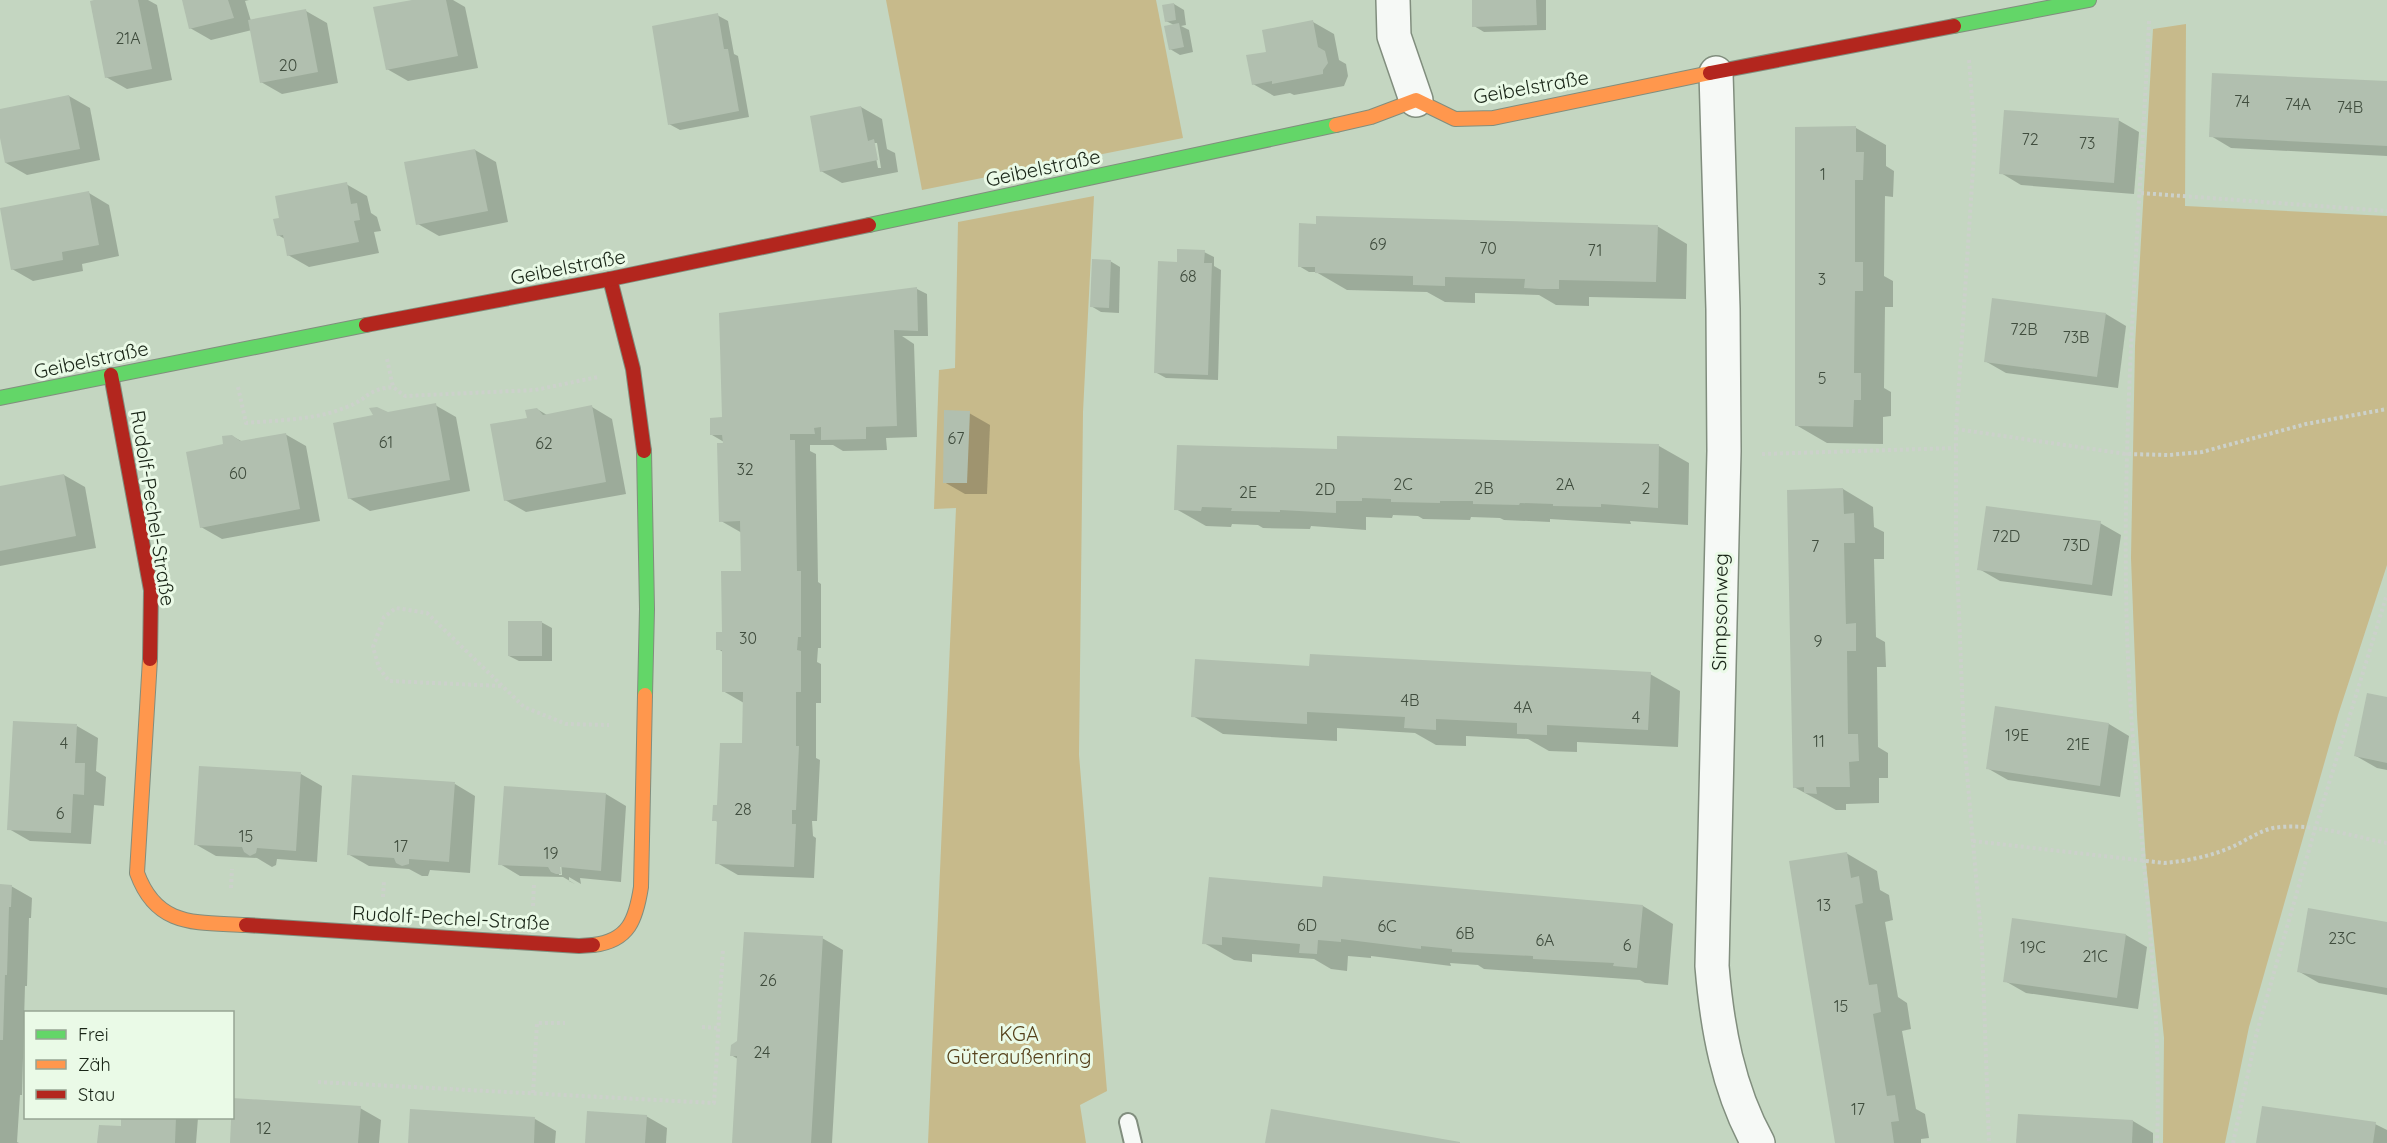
<svg xmlns="http://www.w3.org/2000/svg" width="2387" height="1143" font-family="Quicksand,sans-serif">
<style>
.green{fill:#c7ba8b}
.shadow{fill:#0003;fill-rule:evenodd}
.building{fill:#b1bfaf}
.lines{fill:none;stroke-linecap:round;stroke-linejoin:round}
.lane-casing{stroke:#818e7e;stroke-width:20}
.street-casing{stroke:#818e7e;stroke-width:36}
.fast-casing{stroke:#818e7e;stroke-width:16}
.slow-casing{stroke:#818e7e;stroke-width:16}
.jam-casing{stroke:#818e7e;stroke-width:16}
.path{stroke:#ccd1cb;stroke-width:4;stroke-dasharray:3 3;stroke-linecap:butt}
.lane{stroke:#f6f9f6;stroke-width:16}
.street{stroke:#f6f9f6;stroke-width:33}
.fast{stroke:#63d668;stroke-width:14}
.slow{stroke:#ff974d;stroke-width:14}
.jam{stroke:#b3261e;stroke-width:14}
.labels{text-anchor:middle;stroke-width:6;stroke-linejoin:round;paint-order:stroke}
.number-label{font-size:16px;fill:#404d3e}
.street-label{font-size:20px;fill:#192517;stroke:#eafae7}
.park-label{font-size:20px;fill:#55411b;stroke:#eafae7}
</style>
<rect width="100%" height="100%" fill="#c4d6c1"/>
<g class="green">
<polygon points="886,0 1156,0 1183,138 922,190"/>
<polygon points="2186,24 2185,206 2387,216 2387,565 2338,715 2249,1027 2225,1143 2163,1143 2164,1038 2146,863 2137,715 2131,558 2135,346 2153,29"/>
<polygon points="1094,196 1083,412 1079,755 1107,1091 1080,1105 1086,1143 928,1143 956,508 934,509 939,370 955,368 958,222"/>
</g>
<g class="shadow">
<polygon points="102,0 148,0 157,5 172,80 127,89 106,77"/>
<polygon points="184,0 249,0 245,1 251,21 306,11 327,23 338,83 282,94 261,82 252,30 211,40 190,28"/>
<polygon points="419,0 453,0 465,7 478,68 408,81 387,69"/>
<polygon points="1473,0 1546,0 1546,30 1484,32 1474,26"/>
<polygon points="1174,4 1184,10 1186,25 1181,26 1189,30 1193,52 1180,55 1170,49 1174,25 1166,21"/>
<polygon points="717,15 728,21 734,54 738,56 749,117 680,130 669,124"/>
<polygon points="1313,22 1334,34 1339,60 1346,64 1348,76 1344,86 1294,95 1290,93 1274,96 1253,84"/>
<polygon points="2387,83 2387,156 2231,148 2211,136"/>
<polygon points="69,96 90,108 100,160 27,175 6,163 0,130 0,110"/>
<path d="M861,107L882,119L887,149L895,153L898,172L842,183L821,171ZM873,143H877L881,168H878Z"/>
<polygon points="2118,120 2139,132 2134,194 2021,185 2001,173"/>
<polygon points="1856,128 1886,145 1886,166 1894,171 1893,197 1885,196 1884,276 1893,281 1893,307 1885,307 1884,388 1891,392 1891,416 1883,417 1883,444 1827,443 1796,425"/>
<polygon points="475,150 496,162 508,222 439,236 418,224"/>
<polygon points="346,184 367,196 371,213 377,217 381,231 374,232 379,253 309,267 288,255 285,239 278,235"/>
<polygon points="89,193 109,205 119,256 82,264 83,271 33,281 12,269"/>
<polygon points="1657,226 1687,244 1686,299 1589,297 1589,306 1556,305 1539,295 1475,293 1475,303 1445,302 1427,292 1347,290 1316,272 1309,272 1299,266"/>
<polygon points="1204,252 1214,257 1214,266 1221,270 1218,380 1166,378 1155,372 1179,264"/>
<polygon points="1110,261 1120,267 1119,313 1101,312 1091,306"/>
<polygon points="917,289 927,294 928,336 902,336 914,344 917,437 886,438 887,450 843,451 833,445 810,445 810,451 816,454 818,582 821,584 821,648 818,648 817,662 821,664 821,703 816,703 816,758 820,760 817,821 812,821 813,836 816,838 814,878 738,875 717,863 718,822 714,820 743,745 744,703 723,691 723,652 718,649 743,573 742,533 721,521 724,442 712,435 727,419"/>
<polygon points="2106,314 2126,326 2118,388 2006,373 1985,361"/>
<polygon points="435,405 456,417 470,491 370,511 349,498 388,414"/>
<polygon points="592,407 612,419 626,494 526,512 505,500 529,419 537,409 547,415"/>
<polygon points="969,413 990,425 987,494 965,494 944,482"/>
<polygon points="285,434 306,446 320,521 222,539 201,527 225,446 232,436 243,442"/>
<polygon points="1339,438 1659,446 1689,463 1688,525 1630,521 1631,524 1550,519 1550,522 1504,520 1500,518 1471,517 1470,520 1423,519 1418,516 1393,515 1392,518 1366,517 1366,530 1311,526 1310,529 1263,528 1258,525 1232,524 1231,527 1206,526 1176,509 1339,451"/>
<polygon points="64,475 85,487 96,548 0,566 0,487"/>
<polygon points="1843,489 1873,507 1874,527 1884,532 1884,559 1874,559 1876,637 1885,642 1886,667 1877,667 1878,747 1888,753 1888,778 1879,778 1879,803 1846,804 1846,810 1836,810 1794,787"/>
<polygon points="2100,523 2121,535 2112,596 2000,581 1979,569"/>
<polygon points="541,622 552,628 552,661 519,661 509,656"/>
<polygon points="1310,667 1650,674 1680,691 1678,747 1577,742 1577,752 1549,751 1528,739 1466,736 1466,746 1436,745 1415,733 1337,728 1337,741 1223,734 1193,716"/>
<polygon points="2387,699 2387,770 2377,768 2356,756"/>
<polygon points="2109,724 2129,736 2120,797 2008,780 1987,768"/>
<polygon points="77,726 98,738 96,771 106,777 104,806 94,805 91,844 30,841 9,829"/>
<polygon points="301,774 322,786 317,862 277,859 276,865 272,867 257,858 216,856 195,844"/>
<polygon points="455,784 475,796 470,873 430,870 428,876 422,876 409,869 369,866 348,854"/>
<path d="M606,794L626,806L621,882L580,878L581,884L569,877V881L575,884L563,877L520,876L500,864ZM558,860H561L562,875H559Z"/>
<polygon points="1846,853 1877,871 1880,890 1889,895 1893,920 1885,922 1898,997 1907,1003 1911,1029 1902,1031 1916,1109 1925,1114 1929,1138 1921,1139 1921,1143 1837,1143"/>
<polygon points="0,885 11,886 32,898 31,918 29,918 27,986 25,986 22,1095 20,1095 17,1142 19,1143 0,1143"/>
<polygon points="1323,889 1643,906 1673,924 1668,985 1645,983 1640,980 1484,969 1478,965 1450,963 1451,966 1371,956 1371,958 1348,956 1347,971 1331,969 1314,959 1252,954 1252,962 1234,960 1204,943"/>
<polygon points="2013,920 2126,935 2147,947 2138,1009 2026,993 2005,981"/>
<polygon points="2387,924 2387,995 2319,983 2298,971"/>
<polygon points="822,938 843,950 832,1143 733,1143 738,1059 731,1055 739,1041"/>
<polygon points="360,1108 381,1120 379,1143 231,1143"/>
<polygon points="646,1116 667,1128 666,1143 586,1143"/>
<polygon points="123,1118 198,1118 196,1143 99,1143 122,1128"/>
<polygon points="535,1119 556,1131 555,1143 409,1143"/>
<polygon points="2133,1121 2153,1133 2153,1143 2018,1143"/>
<polygon points="2375,1124 2387,1130 2387,1143 2258,1143"/>
</g>
<g class="building">
<polygon points="94,0 138,0 152,69 105,78 90,1"/>
<polygon points="182,0 228,0 234,18 189,29"/>
<polygon points="412,0 446,0 458,56 386,70 373,7"/>
<polygon points="1472,0 1536,0 1537,25 1472,27"/>
<polygon points="1174,3 1176,20 1165,22 1162,5"/>
<polygon points="306,9 318,72 260,83 248,20"/>
<polygon points="718,13 724,49 728,49 739,111 668,125 652,26"/>
<polygon points="1313,20 1318,47 1325,51 1328,63 1323,70 1323,74 1272,84 1272,81 1252,85 1246,55 1266,52 1262,30"/>
<polygon points="1179,23 1184,47 1169,50 1164,26"/>
<polygon points="2212,73 2387,81 2387,146 2209,137"/>
<polygon points="69,95 80,149 5,163 0,138 0,109"/>
<polygon points="861,106 868,141 874,139 878,160 820,172 810,116"/>
<polygon points="2004,110 2119,118 2114,183 1999,174"/>
<polygon points="1856,126 1856,152 1864,152 1863,180 1855,180 1855,262 1863,262 1863,291 1855,291 1854,373 1861,373 1861,400 1854,400 1853,427 1795,426 1795,127"/>
<polygon points="475,149 488,211 416,225 404,162"/>
<polygon points="347,182 351,204 357,203 360,220 354,221 359,242 287,256 283,235 277,236 273,219 279,218 275,196"/>
<polygon points="89,191 99,245 62,252 63,260 11,270 0,208"/>
<polygon points="1316,216 1658,225 1656,282 1559,280 1559,289 1540,289 1524,288 1525,279 1445,277 1445,286 1413,285 1413,276 1315,273 1315,267 1298,267 1299,223 1316,224"/>
<polygon points="1177,249 1205,250 1204,263 1212,263 1208,375 1154,373 1158,261 1177,262"/>
<polygon points="1092,259 1111,260 1109,308 1090,307"/>
<polygon points="917,287 918,331 894,330 897,426 866,427 866,439 821,440 821,427 814,428 815,434 790,434 790,440 795,440 797,571 801,571 801,637 798,637 797,650 801,651 801,692 796,692 796,746 799,746 796,810 792,810 792,824 796,824 794,867 715,864 717,821 712,821 713,805 717,805 720,743 742,743 743,692 722,692 722,650 716,650 716,632 722,632 721,571 741,571 740,521 719,522 717,443 723,443 722,435 710,435 710,418 722,417 719,313"/>
<polygon points="1992,298 2106,313 2097,377 1984,362"/>
<polygon points="436,403 450,480 348,499 333,423 373,415 369,408 377,407 388,412"/>
<polygon points="592,405 606,482 504,501 490,424 527,418 525,410 537,408 543,415"/>
<polygon points="944,410 970,411 967,483 943,483"/>
<polygon points="286,433 300,509 200,528 186,452 223,444 222,436 232,435 240,441"/>
<polygon points="1337,436 1659,444 1658,508 1601,504 1601,507 1553,506 1553,504 1520,503 1519,505 1473,504 1473,501 1440,501 1440,503 1391,502 1391,499 1362,498 1362,501 1336,501 1336,513 1280,510 1280,512 1231,511 1232,508 1202,507 1201,511 1174,510 1177,445 1337,449"/>
<polygon points="64,474 76,536 0,551 0,486"/>
<polygon points="1843,488 1844,514 1854,513 1855,543 1844,543 1846,624 1856,623 1856,651 1847,651 1848,734 1858,734 1859,761 1849,762 1850,787 1816,787 1817,794 1804,793 1804,787 1793,788 1787,490"/>
<polygon points="1986,506 2101,521 2092,585 1977,570"/>
<rect x="508" y="621" width="34" height="35"/>
<polygon points="1310,654 1651,672 1648,730 1547,725 1547,735 1517,734 1517,723 1436,719 1436,730 1404,728 1405,717 1307,712 1307,724 1191,717 1195,659 1309,666"/>
<polygon points="2367,693 2387,697 2387,763 2354,756"/>
<polygon points="1995,706 2109,723 2100,786 1986,769"/>
<polygon points="13,721 77,724 75,763 85,763 84,795 73,794 71,833 7,830"/>
<polygon points="199,766 301,772 296,851 257,848 256,853 250,856 244,852 242,847 194,845"/>
<polygon points="352,775 455,782 449,862 409,859 409,864 402,866 396,863 394,858 347,855"/>
<polygon points="504,786 606,793 601,871 560,867 561,874 556,874 551,872 548,867 498,865"/>
<polygon points="1847,852 1851,878 1859,876 1863,903 1855,905 1869,985 1877,984 1881,1012 1873,1014 1887,1096 1895,1095 1899,1121 1891,1122 1894,1143 1835,1143 1805,961 1789,861"/>
<polygon points="1323,876 1643,905 1637,968 1613,966 1614,963 1533,959 1533,956 1452,952 1452,949 1421,946 1421,949 1341,939 1341,942 1318,940 1317,954 1299,953 1300,944 1222,937 1222,945 1202,944 1209,877 1322,887"/>
<polygon points="0,884 12,885 11,907 9,907 7,975 5,975 3,1040 0,1040"/>
<polygon points="2308,908 2387,922 2387,988 2297,972"/>
<polygon points="2012,918 2126,934 2117,998 2003,982"/>
<polygon points="744,932 823,936 811,1143 732,1143 737,1056 730,1056 731,1045 737,1041"/>
<polygon points="232,1098 361,1106 358,1143 230,1143"/>
<polygon points="2262,1106 2376,1122 2373,1143 2256,1143"/>
<polygon points="410,1109 535,1117 534,1143 408,1143"/>
<polygon points="1271,1109 1460,1142 1460,1143 1265,1143"/>
<polygon points="587,1111 647,1115 645,1143 585,1143"/>
<polygon points="2018,1114 2133,1120 2132,1143 2016,1143"/>
<polygon points="121,1118 176,1118 175,1143 97,1143 99,1125 121,1126"/>
</g>
<g class="lines">
<g class="lane-casing">
<polyline id="lane" points="1128,1122 1133,1143"/>
</g>
<g class="street-casing">
<g id="street">
<polyline points="1393,0 1394,36 1416,100"/>
<path d="M1716,73L1723,309L1724,451L1712,966C1717,1027 1728,1089 1758,1143"/>
</g>
</g>
<g class="fast-casing">
<g id="fast">
<polyline points="1954,26 2089,0"/>
<polyline points="869,225 1336,125"/>
<polyline points="0,398 366,325"/>
<polyline points="644,451 647,609 645,695"/>
</g>
</g>
<g class="slow-casing">
<g id="slow">
<polyline points="1336,125 1371,117 1416,100 1455,119 1493,118 1710,73"/>
<path d="M150,659L137,873C157,928 196,922 246,925"/>
<path d="M593,945C629,941 636,919 641,887L645,695"/>
</g>
</g>
<g class="jam-casing">
<g id="jam">
<polyline points="1710,73 1954,26"/>
<polyline points="610,279 633,369 644,451"/>
<polyline points="366,325 610,279 869,225"/>
<polyline points="111,375 151,590 150,659"/>
<polyline points="246,925 579,946 593,945"/>
</g>
</g>
<g class="path">
<path d="M2149,21C2139,233 2119,446 2128,659C2135,820 2163,981 2157,1143"/>
<polyline points="1969,60 1975,138 1956,429 1956,540 1964,739 1982,945 1989,1143"/>
<polyline points="2141,193 2387,211"/>
<polyline points="387,359 393,387"/>
<path d="M238,387L246,423C280,420 316,420 347,407C368,399 367,389 393,387L405,396L535,390L598,377"/>
<polyline points="1956,429 2126,454 2169,455 2202,452 2306,424 2387,409"/>
<polyline points="1762,454 1956,448"/>
<polyline points="501,686 389,681 379,668 373,647 384,617 396,608 427,613 524,707 566,724 609,725"/>
<path d="M1973,841L2164,863C2186,861 2207,857 2227,849C2243,843 2256,832 2273,828C2310,822 2351,836 2387,843"/>
<polyline points="231,888 232,869"/>
<polyline points="383,897 384,880"/>
<polyline points="533,906 534,883"/>
<polyline points="702,1027 719,1028"/>
<polyline points="318,1082 714,1103 723,948"/>
<polyline points="533,1093 537,1023 565,1023"/>
<polyline points="2233,1143 2257,1032 2315,829 2387,594"/>
</g>
<use href="#lane" class="lane"/>
<use href="#street" class="street"/>
<use href="#fast" class="fast"/>
<use href="#slow" class="slow"/>
<use href="#jam" class="jam"/>
</g>
<g class="labels">
<g class="number-label">
<text x="128" y="44">21A</text>
<text x="288" y="71">20</text>
<text x="2242" y="107">74</text>
<text x="2298" y="110">74A</text>
<text x="2350" y="113">74B</text>
<text x="2030" y="145">72</text>
<text x="2087" y="149">73</text>
<text x="1823" y="180">1</text>
<text x="1378" y="250">69</text>
<text x="1488" y="254">70</text>
<text x="1595" y="256">71</text>
<text x="1188" y="282">68</text>
<text x="1822" y="285">3</text>
<text x="2024" y="335">72B</text>
<text x="2076" y="343">73B</text>
<text x="1822" y="384">5</text>
<text x="956" y="444">67</text>
<text x="386" y="448">61</text>
<text x="544" y="449">62</text>
<text x="745" y="475">32</text>
<text x="238" y="479">60</text>
<text x="1403" y="490">2C</text>
<text x="1565" y="490">2A</text>
<text x="1484" y="494">2B</text>
<text x="1646" y="494">2</text>
<text x="1325" y="495">2D</text>
<text x="1248" y="498">2E</text>
<text x="2006" y="542">72D</text>
<text x="2076" y="551">73D</text>
<text x="1815" y="552">7</text>
<text x="748" y="644">30</text>
<text x="1818" y="647">9</text>
<text x="1410" y="706">4B</text>
<text x="1523" y="713">4A</text>
<text x="1636" y="723">4</text>
<text x="2017" y="741">19E</text>
<text x="1819" y="747">11</text>
<text x="64" y="749">4</text>
<text x="2078" y="750">21E</text>
<text x="743" y="815">28</text>
<text x="60" y="819">6</text>
<text x="246" y="842">15</text>
<text x="401" y="852">17</text>
<text x="551" y="859">19</text>
<text x="1824" y="911">13</text>
<text x="1307" y="931">6D</text>
<text x="1387" y="932">6C</text>
<text x="1465" y="939">6B</text>
<text x="2342" y="944">23C</text>
<text x="1545" y="946">6A</text>
<text x="1627" y="951">6</text>
<text x="2033" y="953">19C</text>
<text x="2095" y="962">21C</text>
<text x="768" y="986">26</text>
<text x="1841" y="1012">15</text>
<text x="762" y="1058">24</text>
<text x="1858" y="1115">17</text>
<text x="264" y="1134">12</text>
</g>
<g class="street-label">
<text transform="translate(1531 87) rotate(-10)" y="7">Geibelstraße</text>
<text transform="translate(1043 168) rotate(-12)" y="7">Geibelstraße</text>
<text transform="translate(568 267) rotate(-11)" y="7">Geibelstraße</text>
<text transform="translate(91 360) rotate(-12)" y="7">Geibelstraße</text>
<text transform="translate(153 508) rotate(81)" y="7">Rudolf-Pechel-Straße</text>
<text transform="translate(1720 612) rotate(-89)" y="7">Simpsonweg</text>
<text transform="translate(451 918) rotate(3)" y="7">Rudolf-Pechel-Straße</text>
</g>
<g class="park-label">
<text x="1019" y="1041">KGA<tspan x="1019" dy="23">Güteraußenring</tspan></text>
</g>
</g>
<rect x="24" y="1011" width="210" height="108" fill="#eafae7" stroke="#96a594" stroke-width="1.5"/>
<rect x="36" y="1030" width="30" height="9" fill="#63d668" stroke="#96a594" stroke-width="1.5"/>
<text x="78" y="1041" font-size="18" fill="#192517">Frei</text>
<rect x="36" y="1060" width="30" height="9" fill="#ff974d" stroke="#96a594" stroke-width="1.5"/>
<text x="78" y="1071" font-size="18" fill="#192517">Zäh</text>
<rect x="36" y="1090" width="30" height="9" fill="#b3261e" stroke="#96a594" stroke-width="1.5"/>
<text x="78" y="1101" font-size="18" fill="#192517">Stau</text>
</svg>
